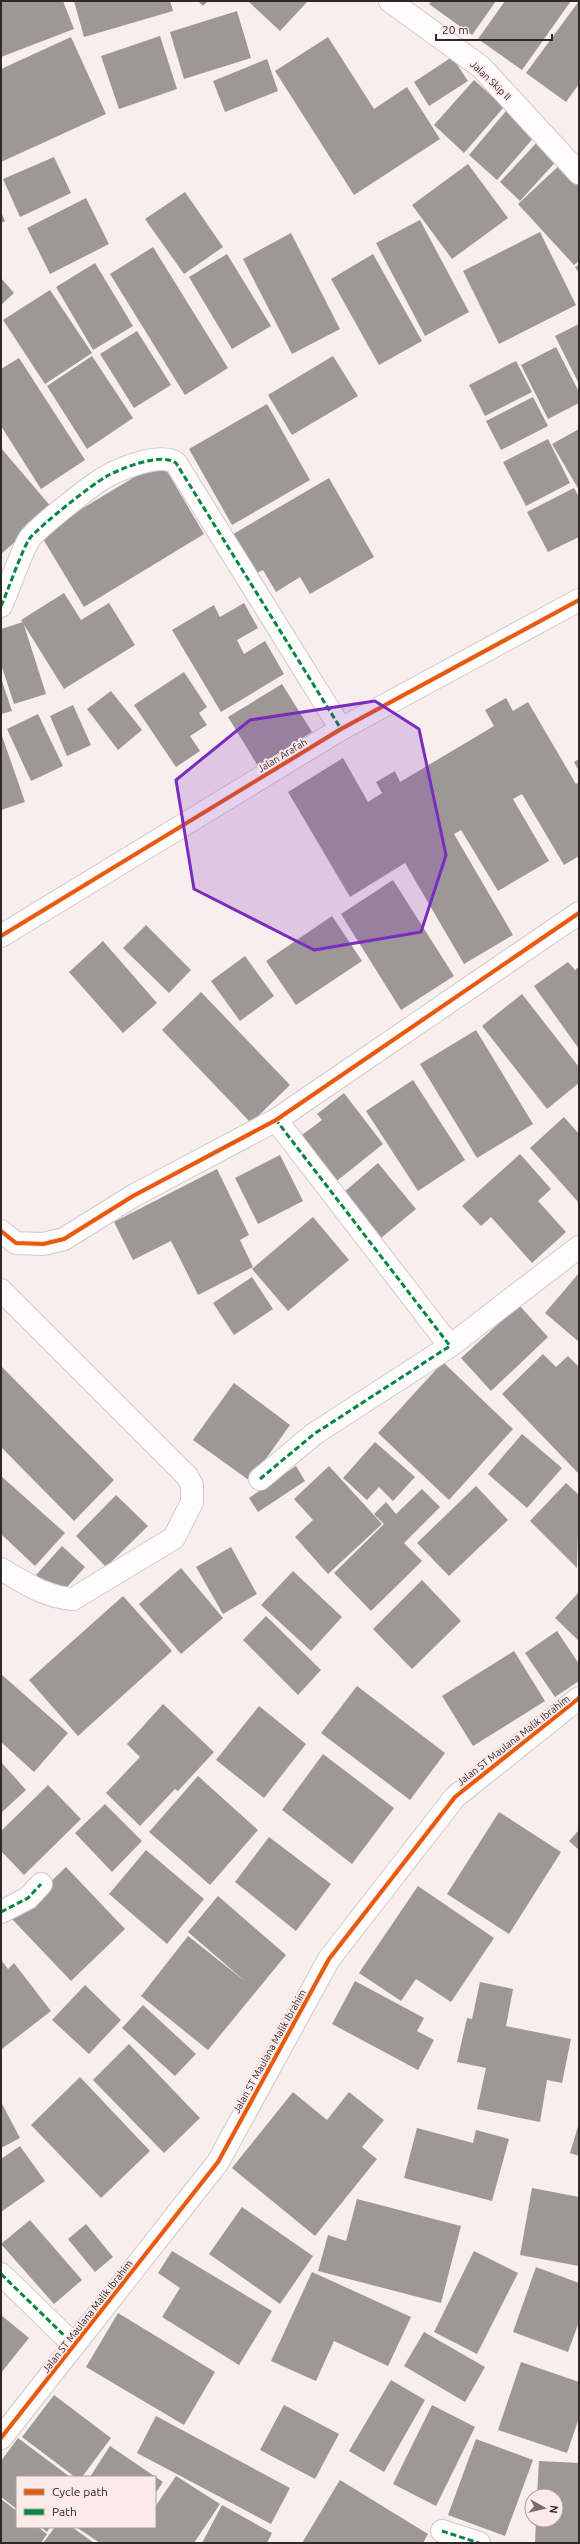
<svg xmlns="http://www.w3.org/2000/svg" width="580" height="2544" font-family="Ubuntu,sans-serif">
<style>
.building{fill:#9e9797}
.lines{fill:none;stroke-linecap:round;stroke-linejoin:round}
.street-casing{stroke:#d2c9c9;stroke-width:24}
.street{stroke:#fefcfc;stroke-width:22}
.quiet{stroke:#00873e;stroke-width:3;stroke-dasharray:6 3;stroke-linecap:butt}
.cycleway-casing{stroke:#fceaea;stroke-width:6}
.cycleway{stroke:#e8590c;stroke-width:4}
.marked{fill:#7b2cbf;fill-opacity:0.2;stroke:#7b2cbf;stroke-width:3;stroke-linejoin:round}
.labels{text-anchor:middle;stroke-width:4;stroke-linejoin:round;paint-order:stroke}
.street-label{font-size:10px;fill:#302728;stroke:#fceaea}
</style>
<rect width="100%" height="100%" fill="#f8eeee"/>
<g class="building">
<polygon points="1,1 63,1 74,29 1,57"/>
<polygon points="74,1 170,1 173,11 84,37"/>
<polygon points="198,1 208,1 203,6"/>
<polygon points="248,1 308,1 280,31"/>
<polygon points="432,1 496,1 472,35 429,4"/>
<polygon points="505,1 571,1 522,70 478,39"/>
<polygon points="579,1 579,84 566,102 526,73"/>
<polygon points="237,11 251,58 184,79 170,32"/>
<polygon points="160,36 177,89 119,109 101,56"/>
<polygon points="71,37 106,114 1,162 1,69"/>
<polygon points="328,37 374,109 407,87 440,139 354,195 275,71"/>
<polygon points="452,57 468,81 429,106 414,82"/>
<polygon points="267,59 278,91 225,112 213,81"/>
<polygon points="474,80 504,107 464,153 434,125"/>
<polygon points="507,110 536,135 497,180 469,155"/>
<polygon points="540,139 560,157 520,201 500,182"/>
<polygon points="54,157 71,193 20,217 3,179"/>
<polygon points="564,161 579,179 579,261 574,265 518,204"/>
<polygon points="468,164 508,218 452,259 412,205"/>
<polygon points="185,192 223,247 184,274 145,219"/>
<polygon points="86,198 109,244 50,274 27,228"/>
<polygon points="1,212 5,221 1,223"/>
<polygon points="420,220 469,312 425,336 376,243"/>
<polygon points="540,232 576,305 499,344 463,271"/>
<polygon points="291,233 340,329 292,354 243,259"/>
<polygon points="153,247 228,368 185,395 110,274"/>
<polygon points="227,254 271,326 232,349 189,277"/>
<polygon points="373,254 422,341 379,365 331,279"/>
<polygon points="95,263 133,326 93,350 56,287"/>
<polygon points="579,265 579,273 575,267"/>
<polygon points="1,278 14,293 1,305"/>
<polygon points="50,290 92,353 45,384 3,320"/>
<polygon points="579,324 579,384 555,336"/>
<polygon points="137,331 171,385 134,408 100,354"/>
<polygon points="556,347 579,392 579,403 548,419 521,365"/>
<polygon points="92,356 133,418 87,449 47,386"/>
<polygon points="333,356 358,396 292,435 268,395"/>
<polygon points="19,358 85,460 41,489 1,426 1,369"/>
<polygon points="516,361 532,392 485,416 469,385"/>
<polygon points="533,397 548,426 501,450 486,421"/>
<polygon points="267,404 310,480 232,525 189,449"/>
<polygon points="579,429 579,490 552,444"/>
<polygon points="548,439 570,483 526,506 503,462"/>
<polygon points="1,448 53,509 1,554"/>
<polygon points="161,461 204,534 84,607 40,534"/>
<polygon points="329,478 374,557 310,594 300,577 276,592 263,570 251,576 228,537"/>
<polygon points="574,488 579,497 579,537 548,552 527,512"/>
<polygon points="64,593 81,620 109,603 135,645 64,689 21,620"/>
<polygon points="244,603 258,628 237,640 244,654 265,641 284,674 221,712 172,630 214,605 220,617"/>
<polygon points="23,622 46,694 14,704 1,664 1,629"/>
<polygon points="184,672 207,707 199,713 207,725 190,736 200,751 176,767 134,705"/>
<polygon points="1,678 12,711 1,714"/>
<polygon points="282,684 312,732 258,766 228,717"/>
<polygon points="111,691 142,730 118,750 87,709"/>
<polygon points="506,698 513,711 528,702 576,784 579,782 579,856 564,865 522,794 513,799 549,861 498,891 461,830 454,834 513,935 464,964 405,863 350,897 288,792 343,758 368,802 382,793 376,782 395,771 400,782 494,726 485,710"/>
<polygon points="73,705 91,745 67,756 50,716"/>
<polygon points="38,714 63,766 31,781 7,729"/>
<polygon points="1,733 25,802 1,810"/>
<polygon points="579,759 579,771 574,762"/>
<polygon points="393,880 454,976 401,1010 341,914"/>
<polygon points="332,916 362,961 296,1005 266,961"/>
<polygon points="146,925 191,970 169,993 123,948"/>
<polygon points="103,941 157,1003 123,1033 69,972"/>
<polygon points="245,956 274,996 240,1021 211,981"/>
<polygon points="568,962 575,970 579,967 579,1049 534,986"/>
<polygon points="201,992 290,1085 251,1123 162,1030"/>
<polygon points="522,994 579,1067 579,1083 547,1109 482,1026"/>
<polygon points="476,1030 533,1124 477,1158 420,1064"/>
<polygon points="413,1080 465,1160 418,1191 366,1111"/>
<polygon points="344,1093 383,1144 333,1184 298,1138 322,1120 317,1114"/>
<polygon points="564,1117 579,1134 579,1203 530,1148"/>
<polygon points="520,1154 551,1189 538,1201 566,1232 532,1263 491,1217 481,1226 462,1206"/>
<polygon points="280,1155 303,1201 258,1224 235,1178"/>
<polygon points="378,1163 416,1209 381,1238 343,1193"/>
<polygon points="217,1169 249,1235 240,1240 253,1267 198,1295 171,1241 133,1260 114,1222"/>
<polygon points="313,1217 349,1260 288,1311 252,1269"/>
<polygon points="579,1273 579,1342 545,1313"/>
<polygon points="252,1277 273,1309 234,1335 213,1303"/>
<polygon points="519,1305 548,1337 491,1391 461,1358"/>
<polygon points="543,1354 556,1367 568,1356 579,1367 579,1474 502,1394"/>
<polygon points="443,1362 513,1429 449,1500 378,1433"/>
<polygon points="1,1366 114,1480 74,1521 1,1447"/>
<polygon points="234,1383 290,1425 250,1481 193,1440"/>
<polygon points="522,1434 562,1468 527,1508 488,1474"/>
<polygon points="375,1442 415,1477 393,1501 379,1487 367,1500 343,1478"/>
<polygon points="296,1466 305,1481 258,1512 249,1498"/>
<polygon points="329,1466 382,1524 328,1574 295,1537 313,1520 294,1499"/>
<polygon points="1,1476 65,1533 35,1566 1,1534"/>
<polygon points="566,1483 579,1495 577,1568 530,1521"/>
<polygon points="476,1486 508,1520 449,1576 417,1543"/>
<polygon points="422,1489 440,1507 404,1543 422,1561 371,1611 334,1573 384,1524 374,1514 386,1502 396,1514"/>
<polygon points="116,1495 148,1526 106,1567 76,1536"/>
<polygon points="62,1546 85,1567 59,1596 36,1575"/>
<polygon points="231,1547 257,1594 223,1614 196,1567"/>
<polygon points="181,1568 223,1618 181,1654 139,1604"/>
<polygon points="293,1571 342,1617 311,1651 261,1605"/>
<polygon points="422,1580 461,1621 412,1669 373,1629"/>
<polygon points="579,1592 579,1641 555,1618"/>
<polygon points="123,1596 172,1651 78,1736 29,1680"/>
<polygon points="266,1616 321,1670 298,1695 243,1640"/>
<polygon points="557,1631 579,1664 579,1681 555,1697 525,1653"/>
<polygon points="514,1651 545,1701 473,1746 442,1696"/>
<polygon points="1,1674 68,1733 34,1772 1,1742"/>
<polygon points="357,1686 445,1753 410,1800 321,1733"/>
<polygon points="163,1704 214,1752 178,1791 175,1789 140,1826 106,1793 140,1757 127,1744"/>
<polygon points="259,1706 306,1744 264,1798 216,1760"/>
<polygon points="323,1754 394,1808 352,1864 282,1810"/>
<polygon points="1,1762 26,1790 1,1813"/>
<polygon points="198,1776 258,1830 210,1885 149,1832"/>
<polygon points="48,1785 81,1819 24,1875 1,1851 1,1831"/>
<polygon points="105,1804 142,1841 112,1872 75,1833"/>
<polygon points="499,1812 561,1852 509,1934 447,1894"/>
<polygon points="579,1830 579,1850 569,1841"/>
<polygon points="269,1837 331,1884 296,1931 235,1882"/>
<polygon points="146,1850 204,1899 167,1944 109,1894"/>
<polygon points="66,1867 125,1929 71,1981 12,1919"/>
<polygon points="418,1886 494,1938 451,2002 416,1979 401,2001 359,1973"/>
<polygon points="218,1896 286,1955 208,2050 141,1996 188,1936 246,1982 188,1932"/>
<polygon points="1,1960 8,1969 14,1963 51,2011 2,2049"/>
<polygon points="355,1981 424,2018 417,2031 434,2040 418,2070 332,2024"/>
<polygon points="480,1982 513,1989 506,2026 571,2039 562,2083 547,2080 540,2122 477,2109 486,2068 457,2062 467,2018 472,2019"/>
<polygon points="85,1985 121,2020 89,2054 52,2020"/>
<polygon points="143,2005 196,2054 175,2076 122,2028"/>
<polygon points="129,2044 200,2118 164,2153 93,2080"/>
<polygon points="80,2077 150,2151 101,2198 31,2125"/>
<polygon points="293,2092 327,2120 349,2092 384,2120 362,2147 377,2159 315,2236 232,2168"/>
<polygon points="1,2102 20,2138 1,2148"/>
<polygon points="579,2123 579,2156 570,2153"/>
<polygon points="417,2128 473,2143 476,2130 509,2139 492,2201 404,2178"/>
<polygon points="20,2146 45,2181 1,2212 1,2159"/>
<polygon points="532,2188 579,2197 579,2266 520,2255"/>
<polygon points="357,2199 461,2226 441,2303 318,2271 328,2235 346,2241"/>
<polygon points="242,2207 313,2256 280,2304 209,2254"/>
<polygon points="30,2220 82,2280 54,2304 1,2244"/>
<polygon points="86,2224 113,2257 95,2272 68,2239"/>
<polygon points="172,2251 272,2311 239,2365 162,2317 180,2288 158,2273"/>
<polygon points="474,2251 518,2273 477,2354 434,2332"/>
<polygon points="536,2267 579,2283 579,2322 568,2352 513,2332"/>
<polygon points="312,2272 411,2317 388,2366 334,2341 316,2381 271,2361"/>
<polygon points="118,2313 215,2372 184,2425 86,2367"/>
<polygon points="1,2315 29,2338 1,2373"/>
<polygon points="424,2332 485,2367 465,2402 404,2366"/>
<polygon points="521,2362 579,2382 579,2418 567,2453 498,2430"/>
<polygon points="391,2380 425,2400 384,2472 349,2451"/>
<polygon points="54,2395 111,2438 82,2477 75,2477 22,2437"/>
<polygon points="284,2405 339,2434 315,2479 260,2450"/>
<polygon points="432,2405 475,2427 436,2506 393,2484"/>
<polygon points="156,2416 290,2488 271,2524 137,2453"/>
<polygon points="18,2438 70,2477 17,2477 17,2509 1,2497 1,2461"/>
<polygon points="476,2439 533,2460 505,2536 448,2515"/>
<polygon points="110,2446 163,2482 155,2494 155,2477 90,2477"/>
<polygon points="539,2461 579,2463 579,2543 535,2543 536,2520 556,2520 556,2496 537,2496"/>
<polygon points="176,2476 220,2504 194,2543 100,2543 76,2527 155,2527 155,2507"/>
<polygon points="340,2480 428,2534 423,2543 302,2543"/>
<polygon points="1,2499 17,2511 17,2527 38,2527 47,2534 41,2543 1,2543"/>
<polygon points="222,2505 272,2533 267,2543 202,2543"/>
<polygon points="41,2527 50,2527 47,2532"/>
<polygon points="55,2527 72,2527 94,2543 43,2543"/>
</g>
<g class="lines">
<g class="street-casing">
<g id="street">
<polyline points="390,1 481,67 579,173"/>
<path d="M1,606C8,591 22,549 30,538C41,525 91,485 107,476C122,468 161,452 176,463L341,729"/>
<polyline points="1,936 341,729 579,600"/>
<polyline points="276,1120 450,1346"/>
<polyline points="1,1231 16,1243 43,1244 64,1239 133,1196 276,1120 579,913"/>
<path d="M1,1290L187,1476L192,1485V1502L174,1538L73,1599C45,1597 25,1583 1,1569"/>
<polyline points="260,1479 314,1434 450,1346 579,1247"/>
<polyline points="1,1912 28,1898 41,1884"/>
<polyline points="1,2274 74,2345"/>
<polyline points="1,2438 218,2162 329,1959 455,1797 579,1698"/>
<polyline points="442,2531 479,2543"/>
</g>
</g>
<use href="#street" class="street"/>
<g class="quiet">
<path d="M1,606C8,591 22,549 30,538C41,525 91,485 107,476C122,468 161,452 176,463L341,729"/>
<polyline points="260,1479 314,1434 450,1346 276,1120"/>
<polyline points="1,1912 28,1898 41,1884"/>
<polyline points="1,2274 74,2345"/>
<polyline points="442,2531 479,2543"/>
</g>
<g class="cycleway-casing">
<g id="cycleway">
<polyline points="1,936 341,729 579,600"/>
<polyline points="1,1231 16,1243 43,1244 64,1239 133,1196 276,1120 579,913"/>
<polyline points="1,2438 218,2162 329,1959 455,1797 579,1698"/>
</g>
</g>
<use href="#cycleway" class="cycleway"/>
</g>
<path class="marked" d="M375,701L419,729L446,855L421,932L314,950L194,889L176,780L250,720Z"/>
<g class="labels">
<g class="street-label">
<text transform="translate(491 80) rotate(44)" y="4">Jalan Skip II</text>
<text transform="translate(282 755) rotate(-31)" y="4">Jalan Arafah</text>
<text transform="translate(513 1740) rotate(-38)" y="4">Jalan ST Maulana Malik Ibrahim</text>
<text transform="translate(269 2051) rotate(-61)" y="4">Jalan ST Maulana Malik Ibrahim</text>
<text transform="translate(87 2316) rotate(-52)" y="4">Jalan ST Maulana Malik Ibrahim</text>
</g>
</g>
<rect width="580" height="2544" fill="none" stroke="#302728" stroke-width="4"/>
<rect x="16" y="2476" width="140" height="52" fill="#fceaea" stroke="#aa9c9c"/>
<rect x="24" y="2489" width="20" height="6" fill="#e8590c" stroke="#aa9c9c"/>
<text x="52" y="2496" font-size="12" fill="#302728">Cycle path</text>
<rect x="24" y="2509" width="20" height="6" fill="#00873e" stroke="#aa9c9c"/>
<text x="52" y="2516" font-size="12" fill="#302728">Path</text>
<g transform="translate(544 2508) rotate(98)"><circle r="19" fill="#fceaea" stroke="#aa9c9c"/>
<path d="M0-3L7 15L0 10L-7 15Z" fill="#766d6d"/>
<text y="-6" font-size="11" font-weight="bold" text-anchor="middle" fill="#302728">N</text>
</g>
<path d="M436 34v6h116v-6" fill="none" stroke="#302728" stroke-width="2"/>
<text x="442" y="34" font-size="12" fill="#302728" stroke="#fceaea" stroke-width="3" paint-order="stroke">20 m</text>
</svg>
